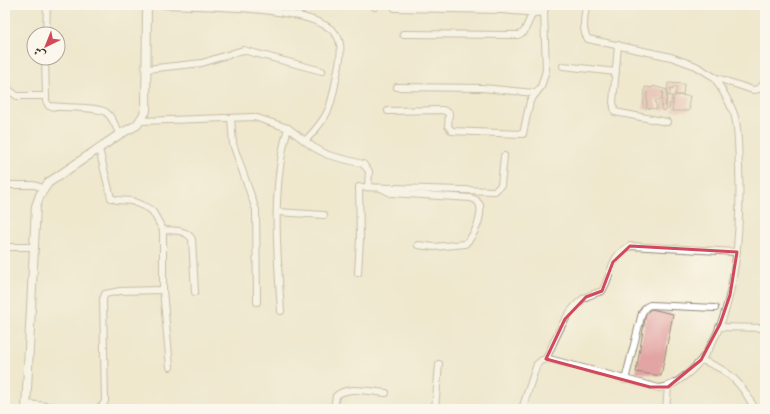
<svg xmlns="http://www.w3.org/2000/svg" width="770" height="414" font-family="'Libre Caslon Text',Amiri,serif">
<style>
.building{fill:#e3a5a4}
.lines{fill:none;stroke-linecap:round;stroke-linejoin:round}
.minor-casing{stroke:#958976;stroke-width:8}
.tertiary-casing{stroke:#958976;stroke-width:10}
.minor{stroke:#fff;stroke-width:6}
.tertiary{stroke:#fff;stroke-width:8}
.marked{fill:none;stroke:#d1495b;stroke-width:3;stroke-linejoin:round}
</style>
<rect width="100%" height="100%" fill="#fbf7ec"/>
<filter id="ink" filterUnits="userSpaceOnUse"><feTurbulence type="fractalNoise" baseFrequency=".025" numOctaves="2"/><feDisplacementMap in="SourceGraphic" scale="8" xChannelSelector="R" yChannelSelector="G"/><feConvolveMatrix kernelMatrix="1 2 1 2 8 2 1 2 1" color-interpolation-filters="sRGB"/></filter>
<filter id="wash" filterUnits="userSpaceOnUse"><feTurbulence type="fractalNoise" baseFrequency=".012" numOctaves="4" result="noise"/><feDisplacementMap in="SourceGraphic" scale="16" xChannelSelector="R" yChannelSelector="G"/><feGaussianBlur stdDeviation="0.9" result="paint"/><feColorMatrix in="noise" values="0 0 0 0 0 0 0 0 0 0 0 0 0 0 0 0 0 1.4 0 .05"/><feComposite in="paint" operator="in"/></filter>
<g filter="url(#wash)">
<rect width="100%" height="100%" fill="#efe8cd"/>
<g id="blocks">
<g class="building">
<polygon points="668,83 684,84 683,95 675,95 677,87 673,87 673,90 670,89 670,95 667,95"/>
<polygon points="653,86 667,90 665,111 661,110 663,91 661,100 655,100 657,109 647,108 647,92 646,109 643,108 645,87 653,88"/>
<polygon points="674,95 690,96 688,106 690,106 689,111 672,111"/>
<polygon points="667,96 672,96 671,101 673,100 673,105 670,103 669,109 666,109"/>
<polygon points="651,309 673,314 661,376 636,372 646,313"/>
</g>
</g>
</g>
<g filter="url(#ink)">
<use href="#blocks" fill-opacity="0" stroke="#958976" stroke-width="1"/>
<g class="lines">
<g class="minor-casing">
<g id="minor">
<path d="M164,5C201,7 311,5 335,33C344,43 340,61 337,74C331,107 330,115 306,140"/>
<path d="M586,5C585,16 581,30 588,39L671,57L696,66L714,77L753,90L759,89L765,82"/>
<polyline points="375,7 375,5"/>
<polyline points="395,8 501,10 539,13 544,11 547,5"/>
<polyline points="46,34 47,5"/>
<polyline points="403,34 518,35 524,32 533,12"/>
<polyline points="618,45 613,102 615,112 667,122"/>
<polyline points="45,58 46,96"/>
<polyline points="563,66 616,72"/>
<polyline points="147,69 202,63 243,50 322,71"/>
<path d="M5,78L9,90L17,96H46V101L49,106C62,108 100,106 107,113C113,118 116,128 120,134"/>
<polyline points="397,87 482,88 535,93"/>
<polyline points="388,111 443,110 449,113 448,126 452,131 523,134 530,101 541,87 546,70 544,11"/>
<polyline points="231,118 233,144 256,210 257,302"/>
<polyline points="141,121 254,117 288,128 313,147 328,155 363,164 369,171 368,187"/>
<polyline points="99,149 111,198 117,200 132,201 148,208 153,212 163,230 163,290 170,367"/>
<polyline points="5,185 34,185 43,188"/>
<path d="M381,188L391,193L471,198L476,200L480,205C482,218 475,235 465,244L434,247L418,245"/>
<polyline points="277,212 324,215"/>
<path d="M163,230C173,231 186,229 192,239L195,292"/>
<polyline points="5,247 34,247"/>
<polyline points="358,273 360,239 359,187 495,191 501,185 504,156"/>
<path d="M281,311C277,251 271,187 288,128"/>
<polyline points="719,327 765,328"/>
<path d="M546,359C556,338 564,313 584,298C589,295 596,293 602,291C613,274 608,257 630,246L737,252"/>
<path d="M701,360C730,370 741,383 755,409"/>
<polyline points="625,380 642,313 646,307 650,305 715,308"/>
<polyline points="26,404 79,409"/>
<polyline points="97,409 103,405 105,401 103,299 105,294 120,291 163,290"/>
<path d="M334,409L336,396C347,385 372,392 386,393"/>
<polyline points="435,409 439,364"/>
<path d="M522,409L537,364L542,360L549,359L659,388C670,387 677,382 686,375C739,333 741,228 739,166C738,150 739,133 735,117C731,103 722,90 714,77"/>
<polyline points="666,409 668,387"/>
</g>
</g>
<g class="tertiary-casing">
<polyline id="tertiary" points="26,409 36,206 40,195 48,183 120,134 137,125 146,111 147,5"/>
</g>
<use href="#minor" class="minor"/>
<use href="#tertiary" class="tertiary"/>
</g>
</g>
<path d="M0 0H770V414H0ZM630,246L737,252L730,295L720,324L701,360L668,387H650L546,359L565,319L586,297L602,291L613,262Z" fill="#efe8cd" fill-opacity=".55" fill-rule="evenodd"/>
<path class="marked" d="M630,246L737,252L730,295L720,324L701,360L668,387H650L546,359L565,319L586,297L602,291L613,262Z"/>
<rect width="770" height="414" fill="none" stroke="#fbf7ec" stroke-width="20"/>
<g transform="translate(46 46) rotate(223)"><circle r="19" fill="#fbf7ec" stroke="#aea59a"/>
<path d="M0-3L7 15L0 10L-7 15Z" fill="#d1495b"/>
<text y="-6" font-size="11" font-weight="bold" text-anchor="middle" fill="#3b2a1e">ش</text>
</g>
</svg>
